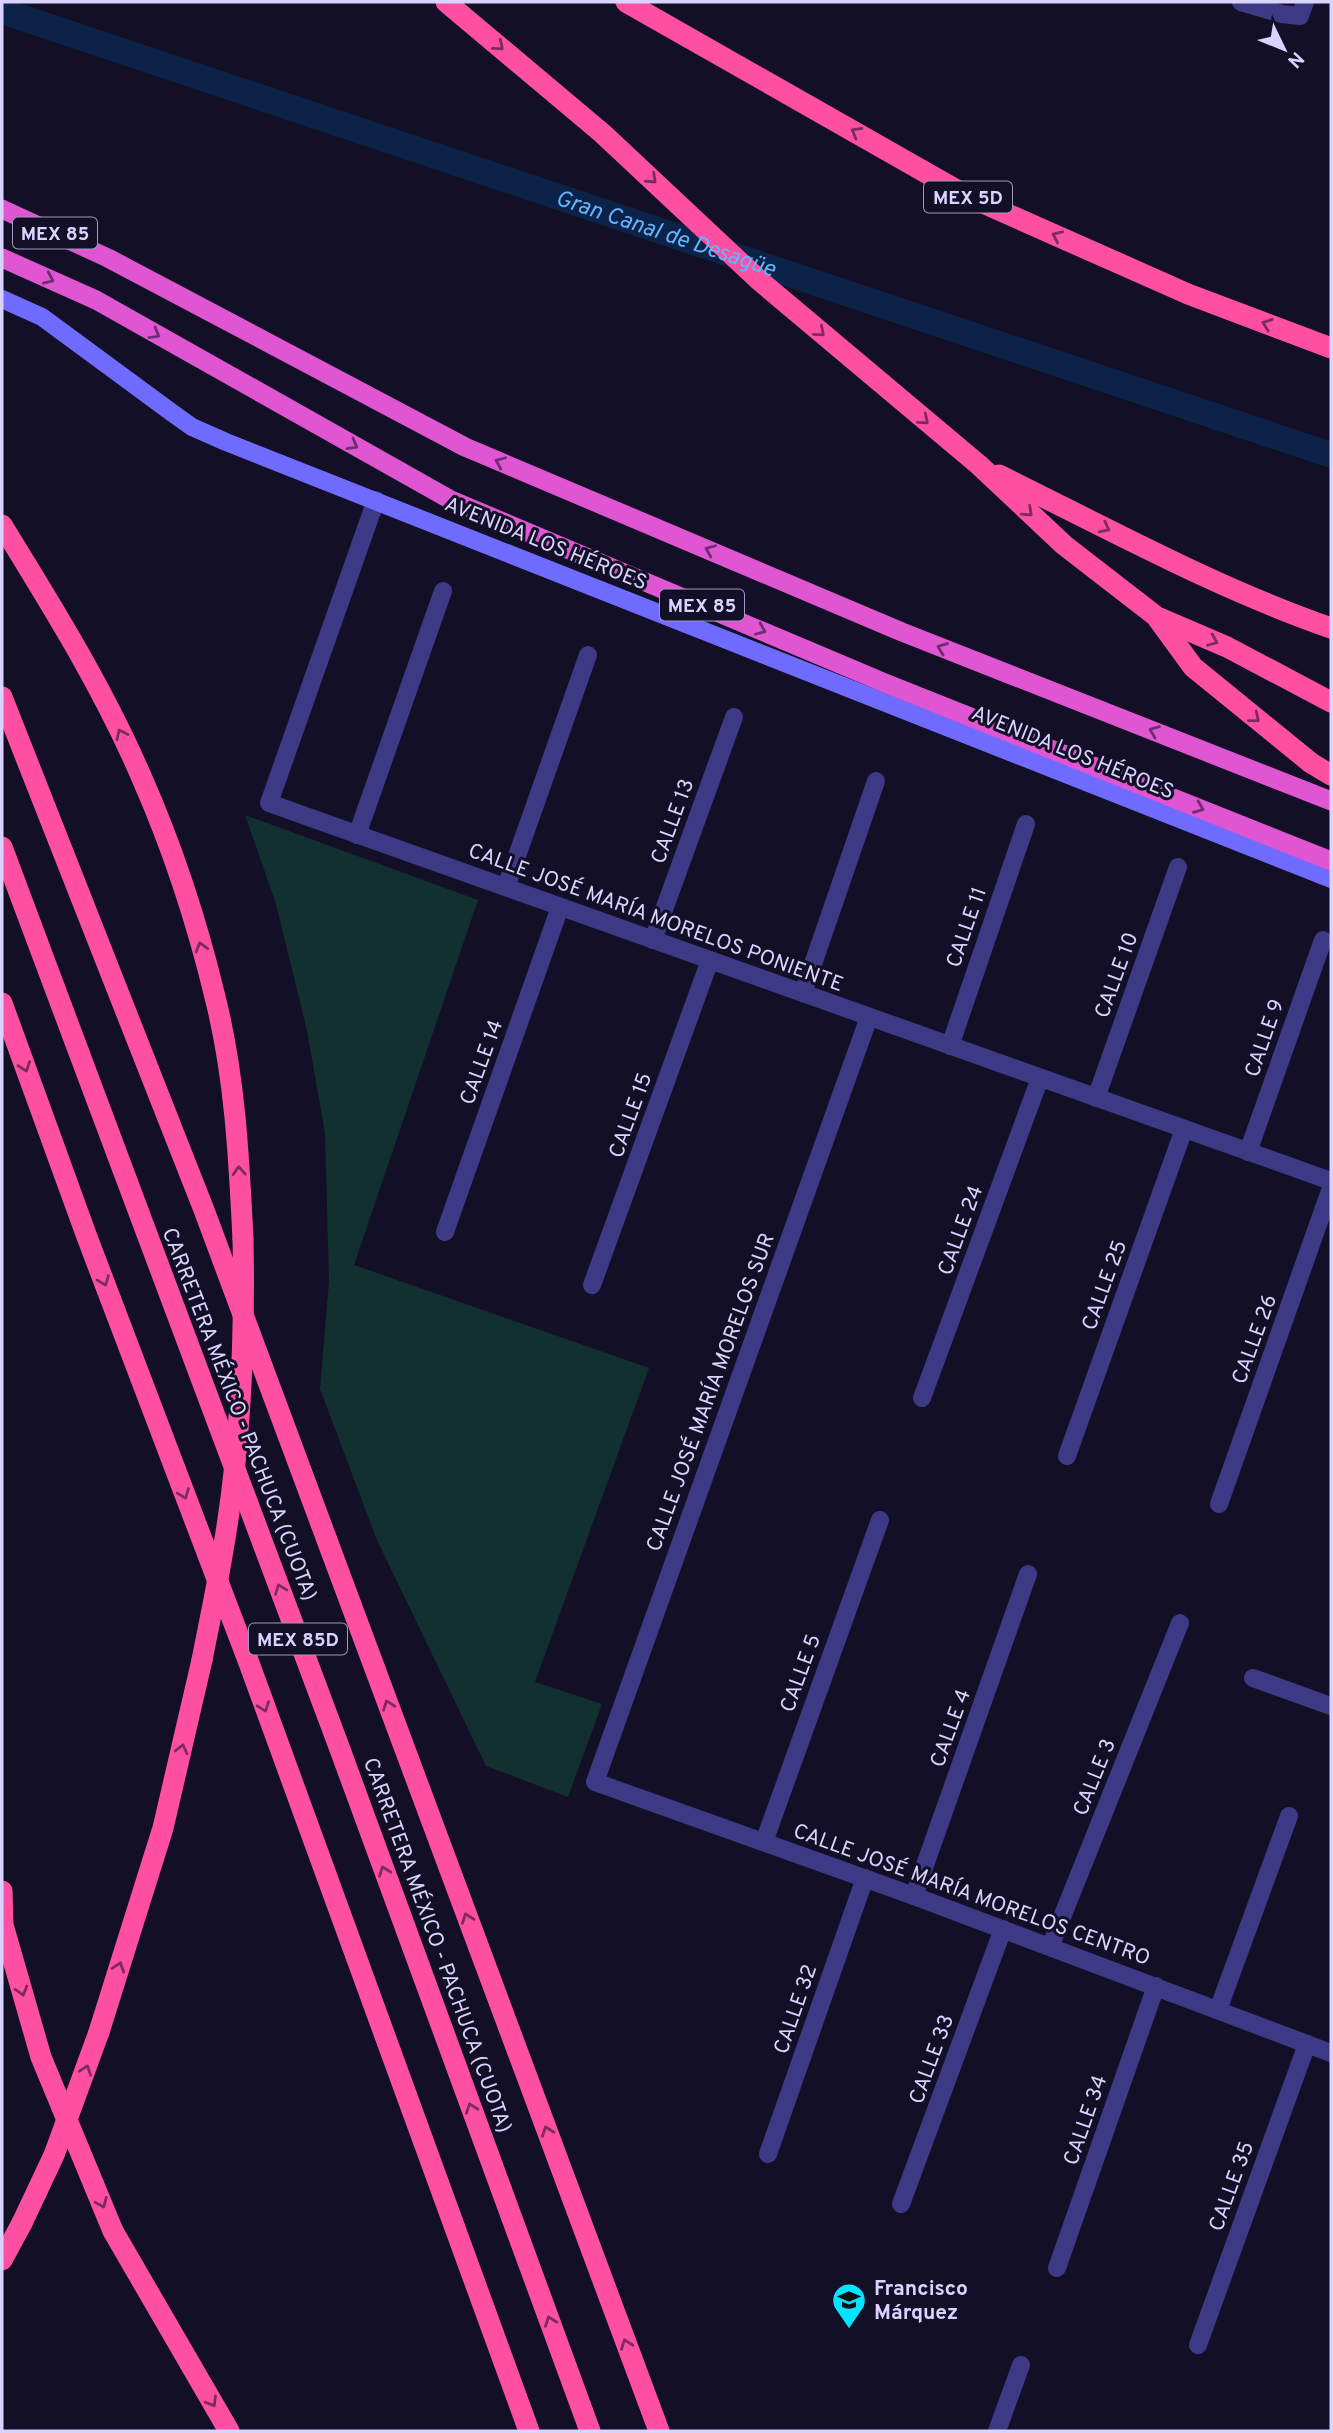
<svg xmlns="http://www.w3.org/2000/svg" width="1333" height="2433" font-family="Overpass,sans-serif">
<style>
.green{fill:#12302f}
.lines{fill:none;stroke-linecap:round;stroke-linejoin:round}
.canal{stroke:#0c2248;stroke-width:26}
.minor{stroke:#3d3a85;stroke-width:18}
.secondary{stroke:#6f6bff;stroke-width:18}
.trunk{stroke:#e055d1;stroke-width:19}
.motorway{stroke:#ff4fa3;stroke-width:21}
.motorway-bridge{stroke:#ff4fa3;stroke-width:21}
.oneway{stroke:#7d2c5e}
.oneway2{stroke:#6f2e73}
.labels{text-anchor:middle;stroke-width:6;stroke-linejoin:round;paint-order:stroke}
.shield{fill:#130f26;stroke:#9e99be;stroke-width:2}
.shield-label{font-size:19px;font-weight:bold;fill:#d9d4ff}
.street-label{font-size:21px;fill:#d9d4ff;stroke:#130f26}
.poi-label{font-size:21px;font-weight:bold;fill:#d9d4ff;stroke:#130f26;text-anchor:start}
.water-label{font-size:23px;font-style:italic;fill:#62b6ff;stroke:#130f26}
</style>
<rect width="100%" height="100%" fill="#130f26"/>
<polygon class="green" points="245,815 478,900 354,1265 649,1368 535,1682 602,1704 568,1797 486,1766 376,1538 320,1389 329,1282 325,1133 307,1031 276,904"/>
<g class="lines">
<path class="canal" id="s1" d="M2,11L1331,455"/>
<g class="minor">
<polyline points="1241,2 1282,14 1300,16 1305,2"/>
<polyline points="376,500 269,803 1331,1181"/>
<polyline points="357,835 443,591"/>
<polyline points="506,887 588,655"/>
<polyline points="653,940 734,717"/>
<polyline points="803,993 876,781"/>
<polyline points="869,1017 595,1782 914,1896 1331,2053"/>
<polyline points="950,1046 1026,824"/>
<polyline points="1096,1098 1178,867"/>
<polyline points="1248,1152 1323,940"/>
<polyline points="445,1232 560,907"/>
<polyline points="592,1285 710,960"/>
<polyline points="922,1398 1040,1078"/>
<polyline points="1067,1456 1184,1129"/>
<polyline points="1219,1504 1331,1188"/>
<polyline points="1253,1678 1331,1706"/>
<polyline points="764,1842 880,1520"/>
<polyline points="914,1896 1028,1574"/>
<polyline points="1050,1947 1180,1623"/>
<polyline points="1218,2010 1289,1816"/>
<polyline points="768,2154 865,1878"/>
<polyline points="901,2204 1003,1929"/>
<polyline points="1057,2268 1156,1986"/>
<polyline points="1198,2345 1307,2044"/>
<polyline points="997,2431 1021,2365"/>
</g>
<polyline class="secondary" points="2,299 42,317 171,412 192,427 226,442 1331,879"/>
<g class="trunk">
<polyline points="2,209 108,258 465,447 902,632 1331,801"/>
<polyline points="2,258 96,300 451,500 885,683 1331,861"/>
</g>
<g class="motorway">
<polyline points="446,2 602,133 760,281 979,465 1064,545 1157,617 1227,647 1331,702"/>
<polyline points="626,2 967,196 1188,294 1331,348"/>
<path d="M999,475C1109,529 1216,588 1331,628"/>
<path d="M2,525C52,606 103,688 141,776C172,846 197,922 215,997C235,1076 239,1158 243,1239"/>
<polyline points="1158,619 1193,667 1311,763 1331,775"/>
<polyline points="2,697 204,1210 659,2431"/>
<polyline points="2,847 338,1744 590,2431"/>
<polyline points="2,1003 87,1237 249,1663 529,2431"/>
<polyline points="2,1891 3,1925 41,2057 113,2231 229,2431"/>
<polyline points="99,2032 163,1828 202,1660"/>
<polyline points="2,2260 22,2223"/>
</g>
<g class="motorway-bridge">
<path d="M202,1660C209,1624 217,1587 223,1550C241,1449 245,1341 243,1239"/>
<polyline points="22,2223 54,2155 99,2032"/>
</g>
</g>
<defs><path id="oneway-chevron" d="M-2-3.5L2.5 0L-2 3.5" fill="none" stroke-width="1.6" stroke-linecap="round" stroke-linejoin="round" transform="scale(1.75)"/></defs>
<g class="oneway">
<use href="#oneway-chevron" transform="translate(499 46) rotate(40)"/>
<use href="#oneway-chevron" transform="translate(856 132) rotate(-150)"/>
<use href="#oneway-chevron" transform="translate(652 179) rotate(43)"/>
<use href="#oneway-chevron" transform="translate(1057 236) rotate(-156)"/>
<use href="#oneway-chevron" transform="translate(1267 324) rotate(-160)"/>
<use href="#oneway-chevron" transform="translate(820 332) rotate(41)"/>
<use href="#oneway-chevron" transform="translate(924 420) rotate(40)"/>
<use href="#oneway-chevron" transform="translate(1028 512) rotate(43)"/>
<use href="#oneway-chevron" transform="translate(1105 528) rotate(27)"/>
<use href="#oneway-chevron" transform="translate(1213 641) rotate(23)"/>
<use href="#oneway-chevron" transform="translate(1255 718) rotate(39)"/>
<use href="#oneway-chevron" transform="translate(121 734) rotate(-116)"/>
<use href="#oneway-chevron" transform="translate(201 947) rotate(-106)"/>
<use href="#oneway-chevron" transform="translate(25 1067) rotate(70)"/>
<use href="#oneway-chevron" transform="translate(239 1171) rotate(-93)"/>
<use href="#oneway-chevron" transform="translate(104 1281) rotate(69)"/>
<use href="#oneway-chevron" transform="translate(184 1494) rotate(69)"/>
<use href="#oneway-chevron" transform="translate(280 1589) rotate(-111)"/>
<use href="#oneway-chevron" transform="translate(388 1705) rotate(-110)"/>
<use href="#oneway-chevron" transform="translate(264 1707) rotate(70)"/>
<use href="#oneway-chevron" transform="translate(182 1749) rotate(-77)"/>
<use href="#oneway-chevron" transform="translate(384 1871) rotate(-110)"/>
<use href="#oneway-chevron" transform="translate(467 1918) rotate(-110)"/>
<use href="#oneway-chevron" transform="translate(119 1967) rotate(-72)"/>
<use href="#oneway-chevron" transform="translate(22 1991) rotate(74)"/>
<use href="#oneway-chevron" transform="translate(86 2070) rotate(-71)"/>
<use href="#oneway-chevron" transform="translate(471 2108) rotate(-110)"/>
<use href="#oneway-chevron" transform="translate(547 2131) rotate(-110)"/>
<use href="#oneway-chevron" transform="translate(102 2203) rotate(67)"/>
<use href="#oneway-chevron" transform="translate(550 2321) rotate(-110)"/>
<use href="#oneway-chevron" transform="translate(626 2344) rotate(-110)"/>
<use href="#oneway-chevron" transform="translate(212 2402) rotate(59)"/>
</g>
<g class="oneway2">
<use href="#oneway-chevron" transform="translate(49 279) rotate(24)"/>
<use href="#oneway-chevron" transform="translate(155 334) rotate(30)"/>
<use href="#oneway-chevron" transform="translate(353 445) rotate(29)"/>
<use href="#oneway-chevron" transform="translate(500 462) rotate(-157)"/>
<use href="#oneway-chevron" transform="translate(710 550) rotate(-157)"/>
<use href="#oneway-chevron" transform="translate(761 630) rotate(23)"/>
<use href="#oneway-chevron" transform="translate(942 648) rotate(-159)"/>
<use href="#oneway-chevron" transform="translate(1154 731) rotate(-159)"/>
<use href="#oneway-chevron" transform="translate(1199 808) rotate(22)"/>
</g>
<defs>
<g id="school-pin" transform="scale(1.75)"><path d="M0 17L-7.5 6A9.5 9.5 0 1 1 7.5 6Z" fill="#00e5ff" stroke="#130f26"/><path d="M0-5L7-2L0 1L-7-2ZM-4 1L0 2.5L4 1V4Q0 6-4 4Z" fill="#111"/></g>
</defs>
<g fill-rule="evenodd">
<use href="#school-pin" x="849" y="2300"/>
</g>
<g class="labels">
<g class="shield">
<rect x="924" y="181.5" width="88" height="31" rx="5"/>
<rect x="13" y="217.5" width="84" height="31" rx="5"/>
<rect x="660" y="589.5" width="84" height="31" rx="5"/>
<rect x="249" y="1623.5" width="98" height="31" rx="5"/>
</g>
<g class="shield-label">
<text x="968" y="204">MEX 5D</text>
<text x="55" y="240">MEX 85</text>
<text x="702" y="612">MEX 85</text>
<text x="298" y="1646">MEX 85D</text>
</g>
<g class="street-label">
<text transform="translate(546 543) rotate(22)" y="7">AVENIDA LOS HÉROES</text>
<text transform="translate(1073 752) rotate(22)" y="7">AVENIDA LOS HÉROES</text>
<text transform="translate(672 821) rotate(-70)" y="7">CALLE 13</text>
<text transform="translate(656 917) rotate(20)" y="7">CALLE JOSÉ MARÍA MORELOS PONIENTE</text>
<text transform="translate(966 927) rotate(-71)" y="7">CALLE 11</text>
<text transform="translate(1116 975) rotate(-70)" y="7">CALLE 10</text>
<text transform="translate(1264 1038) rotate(-71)" y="7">CALLE 9</text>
<text transform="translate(481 1062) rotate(-70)" y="7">CALLE 14</text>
<text transform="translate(630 1115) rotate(-70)" y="7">CALLE 15</text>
<text transform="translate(960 1230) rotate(-70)" y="7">CALLE 24</text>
<text transform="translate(1104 1285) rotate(-70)" y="7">CALLE 25</text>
<text transform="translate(1254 1339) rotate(-70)" y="7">CALLE 26</text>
<text transform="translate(710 1392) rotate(-70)" y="7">CALLE JOSÉ MARÍA MORELOS SUR</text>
<text transform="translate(240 1414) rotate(69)" y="7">CARRETERA MÉXICO - PACHUCA (CUOTA)</text>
<text transform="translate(800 1673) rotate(-70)" y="7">CALLE 5</text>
<text transform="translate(950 1728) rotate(-70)" y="7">CALLE 4</text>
<text transform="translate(1094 1777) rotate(-68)" y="7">CALLE 3</text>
<text transform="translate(972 1894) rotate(20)" y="7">CALLE JOSÉ MARÍA MORELOS CENTRO</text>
<text transform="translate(438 1945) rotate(70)" y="7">CARRETERA MÉXICO - PACHUCA (CUOTA)</text>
<text transform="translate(795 2009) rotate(-71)" y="7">CALLE 32</text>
<text transform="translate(931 2059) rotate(-70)" y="7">CALLE 33</text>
<text transform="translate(1085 2120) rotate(-71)" y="7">CALLE 34</text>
<text transform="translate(1231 2186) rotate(-70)" y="7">CALLE 35</text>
</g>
<g class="poi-label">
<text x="874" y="2295">Francisco<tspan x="874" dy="24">Márquez</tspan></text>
</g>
<g class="water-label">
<text dy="8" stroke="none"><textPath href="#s1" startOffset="700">Gran Canal de Desagüe</textPath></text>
</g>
</g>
<rect width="1333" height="2433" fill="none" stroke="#d9d4ff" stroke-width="7"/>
<g transform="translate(1284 49) rotate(133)" stroke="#130f26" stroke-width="5" paint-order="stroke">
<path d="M0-5L12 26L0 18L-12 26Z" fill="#d9d4ff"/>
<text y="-10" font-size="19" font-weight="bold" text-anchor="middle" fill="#d9d4ff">N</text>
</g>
</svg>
